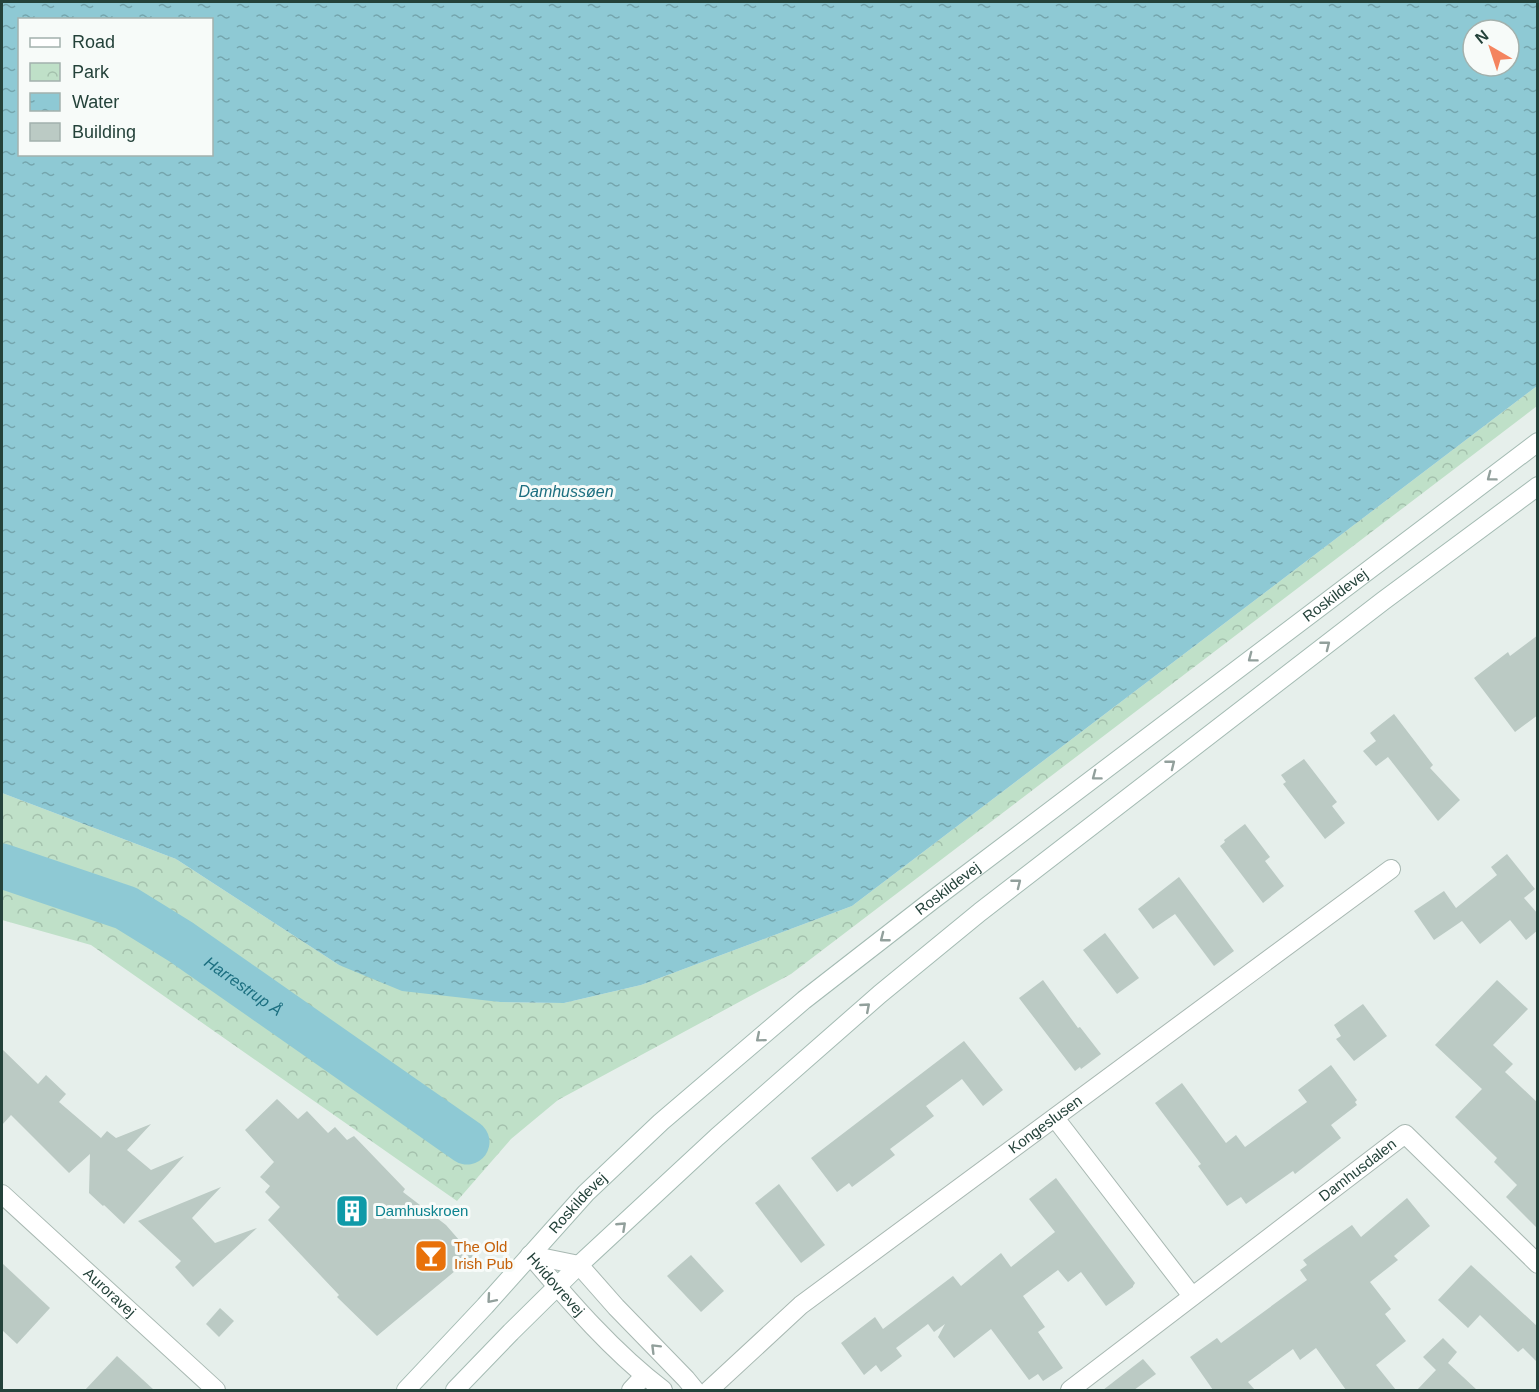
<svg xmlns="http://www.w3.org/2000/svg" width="1539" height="1392" font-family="Arial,sans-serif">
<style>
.park{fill:url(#park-crowns)}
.water{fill:url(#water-ripples);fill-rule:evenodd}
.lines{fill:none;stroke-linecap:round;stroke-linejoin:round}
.river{stroke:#8ec9d4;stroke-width:45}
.building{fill:#bbcac4}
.minor-casing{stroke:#a8b8b2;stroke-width:20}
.tertiary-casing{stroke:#a8b8b2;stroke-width:20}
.secondary-casing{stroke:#a4bbb3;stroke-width:20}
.minor{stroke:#fff;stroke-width:18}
.tertiary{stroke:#fff;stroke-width:18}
.secondary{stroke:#fff;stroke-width:18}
.oneway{stroke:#92a09c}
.labels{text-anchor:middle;stroke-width:6;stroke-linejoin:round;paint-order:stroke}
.street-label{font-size:15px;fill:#24423a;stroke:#f7fbf9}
.culture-label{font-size:15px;fill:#0d838f;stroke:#f7fbf9;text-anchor:start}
.food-label{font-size:15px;fill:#c56008;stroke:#f7fbf9;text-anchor:start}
.water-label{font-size:16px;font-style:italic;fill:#1c6f80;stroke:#f7fbf9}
</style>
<defs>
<pattern id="park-crowns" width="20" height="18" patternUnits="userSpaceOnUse" patternTransform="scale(1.5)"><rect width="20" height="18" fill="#bfe0c8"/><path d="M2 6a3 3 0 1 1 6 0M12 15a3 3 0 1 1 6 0" fill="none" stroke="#a4c1ad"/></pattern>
<pattern id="water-ripples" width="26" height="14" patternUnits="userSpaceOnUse" patternTransform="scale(1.5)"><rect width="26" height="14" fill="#8ec9d4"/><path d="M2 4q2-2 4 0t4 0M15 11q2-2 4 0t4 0" fill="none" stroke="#74a5ad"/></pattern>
</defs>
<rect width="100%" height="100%" fill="#e6efeb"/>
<polygon class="park" points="1537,386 1537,406 791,974 558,1100 511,1139 457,1201 91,945 2,920 2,793 176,859 339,965 500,1002 564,1003 641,985 852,906"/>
<path class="water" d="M2,2H1537V386L852,906L641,985L564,1003L500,1002L402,991L339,965L176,859L2,793ZM20,20H212V154H20ZM1473,30H1509V66H1473Z"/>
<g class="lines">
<path class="river" id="s1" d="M2,866L126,908L181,942L467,1142"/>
</g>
<g class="building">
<polygon points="1538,635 1538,715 1515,732 1474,678 1508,652 1510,656"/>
<polygon points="1394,714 1433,765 1430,768 1460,800 1438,821 1388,757 1376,766 1363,751 1376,741 1370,733"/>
<polygon points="1304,759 1337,802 1332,806 1345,823 1325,839 1283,784 1286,782 1281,775"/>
<polygon points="1245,824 1270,857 1265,861 1284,886 1263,903 1220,846 1225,842 1224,840"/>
<polygon points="1507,854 1535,889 1524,898 1538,914 1538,930 1526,940 1510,920 1480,944 1462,921 1434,940 1414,911 1444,891 1456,908 1497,875 1491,867"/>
<polygon points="1179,877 1234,951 1214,966 1175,914 1153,929 1138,909"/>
<polygon points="1105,933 1139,978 1117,994 1083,950"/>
<polygon points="1043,980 1078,1028 1080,1027 1101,1054 1081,1069 1080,1067 1075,1071 1019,998"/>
<polygon points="1497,980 1528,1009 1493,1045 1513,1064 1505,1072 1538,1103 1538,1229 1506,1197 1517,1185 1494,1162 1497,1158 1455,1117 1482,1089 1435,1045"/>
<polygon points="1363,1004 1387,1036 1354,1061 1336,1039 1341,1036 1334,1025"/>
<polygon points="964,1041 1003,1090 983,1106 962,1079 926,1106 934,1116 890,1149 895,1155 852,1187 849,1183 837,1192 811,1158"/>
<polygon points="2,1049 38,1084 46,1075 66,1094 59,1102 101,1138 107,1131 116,1138 151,1124 127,1150 151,1170 184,1156 124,1224 104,1205 103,1206 89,1193 90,1154 69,1173 11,1115 2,1125"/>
<polygon points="1331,1065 1357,1100 1355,1102 1357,1105 1331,1125 1341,1138 1295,1174 1293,1171 1246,1204 1241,1197 1227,1206 1198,1166 1201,1164 1155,1103 1182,1083 1226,1143 1236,1135 1245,1147 1307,1102 1298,1090"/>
<polygon points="277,1099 298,1119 307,1111 328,1133 335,1127 347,1140 354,1136 405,1189 403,1192 446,1225 473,1256 377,1336 337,1297 339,1295 268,1220 280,1207 265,1192 270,1186 260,1177 274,1162 245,1130"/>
<polygon points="1056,1178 1135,1283 1133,1286 1133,1287 1106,1306 1081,1272 1068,1282 1058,1270 1023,1296 1045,1327 1038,1332 1063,1368 1043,1381 1038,1374 1029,1380 991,1329 954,1358 938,1337 945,1324 934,1332 928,1324 896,1348 902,1356 881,1372 876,1365 864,1375 841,1343 875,1317 883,1329 953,1276 961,1286 1001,1253 1011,1267 1055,1232 1029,1199"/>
<polygon points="779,1184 825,1245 801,1263 755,1203"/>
<polygon points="221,1187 192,1218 215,1243 257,1228 193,1287 175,1267 181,1261 138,1221"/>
<polygon points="1407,1198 1430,1226 1394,1256 1398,1260 1370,1282 1391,1309 1385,1314 1406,1341 1376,1365 1396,1390 1346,1390 1316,1348 1300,1360 1293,1349 1248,1382 1255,1390 1213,1390 1190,1357 1217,1338 1221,1343 1307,1280 1300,1270 1307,1265 1303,1260 1352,1225 1361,1237"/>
<polygon points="691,1255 724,1291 701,1312 667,1276"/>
<polygon points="2,1263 50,1308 17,1344 2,1330"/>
<polygon points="1471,1265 1538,1327 1538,1363 1523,1348 1518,1352 1480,1315 1468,1328 1438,1300"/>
<polygon points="220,1308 234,1321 219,1337 206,1324"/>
<polygon points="1443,1338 1457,1352 1448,1363 1477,1390 1417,1390 1436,1370 1423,1357"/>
<polygon points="117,1356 154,1390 85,1390"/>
<polygon points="1143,1359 1156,1374 1134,1390 1103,1390"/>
</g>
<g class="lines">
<g class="minor-casing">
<g id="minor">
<polyline points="1055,1118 1192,1296"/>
<path id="s2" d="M2,1194L216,1390"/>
<polyline points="631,1390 644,1376"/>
<path id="s3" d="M709,1390L801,1305L1391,869"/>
<path id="s4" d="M1070,1390L1405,1134L1538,1264"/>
</g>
</g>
<g class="tertiary-casing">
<g id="tertiary">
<polyline points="530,1255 579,1265 616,1307 686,1379 695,1390"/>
<path id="s5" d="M530,1255C571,1303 613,1352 663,1390"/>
</g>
</g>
<g class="secondary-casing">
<g id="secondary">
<path id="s6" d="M406,1390L485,1306L586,1193L661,1122L804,1000L930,902L1538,442"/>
<polyline points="455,1390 511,1332 579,1265 717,1137 880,994 980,912 1383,601 1538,486"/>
</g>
</g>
<use href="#minor" class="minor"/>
<use href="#tertiary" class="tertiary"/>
<use href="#secondary" class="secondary"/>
</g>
<defs><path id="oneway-chevron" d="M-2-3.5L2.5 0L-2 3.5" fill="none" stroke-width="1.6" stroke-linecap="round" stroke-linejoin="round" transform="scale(1.5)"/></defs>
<g class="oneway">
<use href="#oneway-chevron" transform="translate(1491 477) rotate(143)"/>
<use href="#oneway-chevron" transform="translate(1326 645) rotate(-38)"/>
<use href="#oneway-chevron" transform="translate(1252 658) rotate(143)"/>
<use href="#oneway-chevron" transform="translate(1171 764) rotate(-38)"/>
<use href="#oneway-chevron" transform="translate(1096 776) rotate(143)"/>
<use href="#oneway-chevron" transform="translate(1017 883) rotate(-38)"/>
<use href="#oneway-chevron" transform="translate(884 938) rotate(142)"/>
<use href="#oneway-chevron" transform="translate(866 1007) rotate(-41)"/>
<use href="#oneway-chevron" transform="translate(760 1038) rotate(140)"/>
<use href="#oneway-chevron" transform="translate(622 1226) rotate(-43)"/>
<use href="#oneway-chevron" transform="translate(491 1299) rotate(131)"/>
<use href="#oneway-chevron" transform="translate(655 1348) rotate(-135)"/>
</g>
<defs>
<g id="building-square" transform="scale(1.725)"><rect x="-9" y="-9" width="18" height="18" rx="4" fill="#0f9aa8" stroke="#f7fbf9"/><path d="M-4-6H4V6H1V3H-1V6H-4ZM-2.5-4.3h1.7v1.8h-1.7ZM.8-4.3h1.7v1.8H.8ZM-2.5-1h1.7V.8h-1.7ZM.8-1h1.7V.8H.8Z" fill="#fff"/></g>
<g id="bar-square" transform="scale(1.725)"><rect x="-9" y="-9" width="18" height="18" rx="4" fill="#e8710a" stroke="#f7fbf9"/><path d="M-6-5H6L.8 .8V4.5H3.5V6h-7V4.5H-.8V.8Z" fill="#fff"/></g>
</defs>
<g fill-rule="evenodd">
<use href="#building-square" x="352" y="1211"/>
<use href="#bar-square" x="431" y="1256"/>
</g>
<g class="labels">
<g class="street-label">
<text dy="5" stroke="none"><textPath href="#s6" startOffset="1226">Roskildevej</textPath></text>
<text dy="5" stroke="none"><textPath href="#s6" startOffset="740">Roskildevej</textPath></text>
<text dy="5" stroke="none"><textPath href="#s3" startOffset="429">Kongeslusen</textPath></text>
<text dy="5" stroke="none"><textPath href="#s4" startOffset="362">Damhusdalen</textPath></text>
<text dy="5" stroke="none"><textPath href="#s6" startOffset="254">Roskildevej</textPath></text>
<text dy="5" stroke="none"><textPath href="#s5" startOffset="39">Hvidovrevej</textPath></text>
<text dy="5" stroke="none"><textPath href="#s2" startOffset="146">Auroravej</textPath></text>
</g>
<g class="culture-label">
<text x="375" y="1216">Damhuskroen</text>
</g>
<g class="food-label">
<text x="454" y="1252">The Old<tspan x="454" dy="17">Irish Pub</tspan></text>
</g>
<g class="water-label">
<text x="566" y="497">Damhussøen</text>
<text dy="6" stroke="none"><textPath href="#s1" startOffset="272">Harrestrup Å</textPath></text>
</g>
</g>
<rect width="1539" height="1392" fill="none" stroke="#24423a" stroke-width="6"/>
<rect x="18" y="18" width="195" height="138" fill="#f7fbf9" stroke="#a3b1ad" stroke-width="1.5"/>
<rect x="30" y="38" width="30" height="9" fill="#ffffff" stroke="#a3b1ad" stroke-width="1.5"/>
<text x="72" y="48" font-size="18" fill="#24423a">Road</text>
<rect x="30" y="63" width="30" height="18" fill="url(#park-crowns)" stroke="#a3b1ad" stroke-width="1.5"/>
<text x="72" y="78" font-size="18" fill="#24423a">Park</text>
<rect x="30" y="93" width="30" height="18" fill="url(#water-ripples)" stroke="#a3b1ad" stroke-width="1.5"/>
<text x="72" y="108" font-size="18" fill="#24423a">Water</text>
<rect x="30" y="123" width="30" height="18" fill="#bbcac4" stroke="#a3b1ad" stroke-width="1.5"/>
<text x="72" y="138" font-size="18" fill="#24423a">Building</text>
<g transform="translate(1491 48) rotate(321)"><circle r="28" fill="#f7fbf9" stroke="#a3b1ad" stroke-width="1.5"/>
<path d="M0-4.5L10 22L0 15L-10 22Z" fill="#f4845f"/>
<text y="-9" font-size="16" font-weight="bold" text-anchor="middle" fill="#24423a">N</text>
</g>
</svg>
